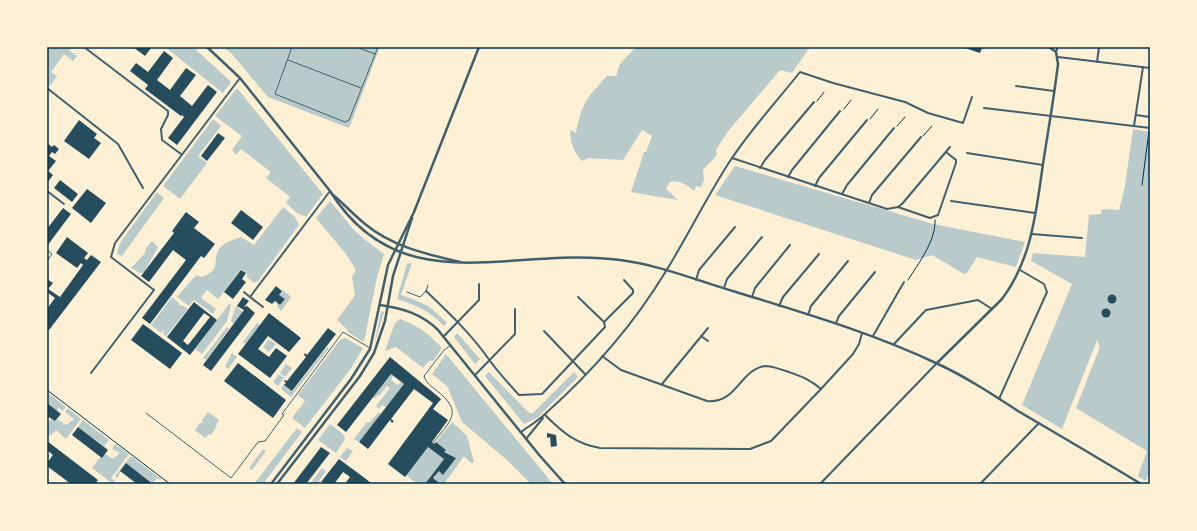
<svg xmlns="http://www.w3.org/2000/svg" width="1197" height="531" font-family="'Exo 2',sans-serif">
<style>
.green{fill:#b9caca}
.building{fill:#264d5e;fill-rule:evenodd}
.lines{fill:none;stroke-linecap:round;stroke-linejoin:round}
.path{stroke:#003049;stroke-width:1}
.service{stroke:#3f606c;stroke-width:1}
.minor{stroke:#3f606c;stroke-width:2}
.tertiary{stroke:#3f606c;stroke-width:2.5}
.neatline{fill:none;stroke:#003049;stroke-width:1.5}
</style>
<rect width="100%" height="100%" fill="#fdf0d5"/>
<g class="green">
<polygon points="49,47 72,47 69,50 77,56 73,61 64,54 51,72 57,76 50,86 47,84 47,53"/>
<polygon points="165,47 193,47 231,82 223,93"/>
<polygon points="223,47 380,47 349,128 268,97 231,53"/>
<path d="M636,47H810L792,73L780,70L729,130L716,150L717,155L703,170L704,180L701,187L696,186L694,191C687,185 680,180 670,182L666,189L678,200L631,192L644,152H646L652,136L642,130L623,160L588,158L582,161C573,151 571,144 570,130L576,133C582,102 586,99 607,76H616L620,64Z"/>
<polygon points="237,88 323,194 306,217 297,213 286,203 290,197 266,178 271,172 241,149 236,155 232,150 242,136 215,116"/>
<polygon points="213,119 221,126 198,156 207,163 180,199 163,186"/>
<polygon points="1133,129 1150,132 1150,470 1146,481 1138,476 1147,451 1076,408 1100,347 1097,340 1062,429 1022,405 1072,284 1031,261 1033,253 1085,257 1089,215 1101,214 1102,209 1119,210 1125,186"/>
<polygon points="735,166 933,224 1025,242 1016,267 977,257 967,273 964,274 932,255 916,260 715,195"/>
<polygon points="157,192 164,198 122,256 117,254 120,243"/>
<polygon points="330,201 353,229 364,239 384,254 377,277 364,342 348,332 348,330 337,320 355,295 352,277 356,270 346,254 316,218"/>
<path d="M283,207L295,217L299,225L258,281L254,283L247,277V273L241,269L218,299L207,290L201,298L216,309L213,314L194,300L189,306L177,297L196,275L202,277C223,268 211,262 219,249C224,242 233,240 241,237L254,245Z"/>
<polygon points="152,241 158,247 144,272 140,273 131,268 145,253 146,248"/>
<path d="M412,263L401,295C424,303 430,305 447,323L444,326C430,311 416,305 397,299L407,264Z"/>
<polygon points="283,290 291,297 281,311 277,306 278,303 280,305 285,299 279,295"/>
<polygon points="172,297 179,303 179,306 181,305 188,309 166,336 163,334 165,329 161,333 151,325"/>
<polygon points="229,304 231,305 227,321 202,354 195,349"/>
<polygon points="236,306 243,312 234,324 231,321"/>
<polygon points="381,311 384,312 374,346"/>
<path d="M400,319C419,326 429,334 442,348L433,361H429L423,368L396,347L385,351L395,323Z"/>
<polygon points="257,323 260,325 245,344 243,342"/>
<polygon points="227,327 229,329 206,360 203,358"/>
<polygon points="457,333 480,359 475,364 454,337"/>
<polygon points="345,338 363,348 352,367 305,428 292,418 305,401 298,395 340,340"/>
<polygon points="269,339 276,344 269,352 263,347"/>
<polygon points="327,347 329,348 291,397 281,389 285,383 285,386 293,391"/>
<polygon points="232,353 237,357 228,369 225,367"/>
<polygon points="446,354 553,484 531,484 507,460 462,422 447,386 432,374"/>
<polygon points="286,364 292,368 285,377 280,373"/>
<polygon points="489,372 529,413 533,413 574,372 578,377 537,418 524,424 485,376"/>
<polygon points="279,374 284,378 278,386 273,382"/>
<polygon points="391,374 393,376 391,380 398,385 401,382 404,384 386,407 382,405 379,409 376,406 390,388 387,386 379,396 378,394 376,398 373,397"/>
<polygon points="47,392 66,407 63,411 59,408 57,411 47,403"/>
<polygon points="68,408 81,419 66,439 56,430 50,436 47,434 47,424 51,419 55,421 57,419 66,425 74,419 65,412"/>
<polygon points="208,412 219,420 216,425 217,426 211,435 209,434 205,438 195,430 200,423 203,423 202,420"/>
<polygon points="379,412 381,414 359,442 354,439 367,422 369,423"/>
<polygon points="83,420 109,440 104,446 78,427"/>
<polygon points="452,422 467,436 474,462 471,463 464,456 444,484 436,484 438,482 433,478 439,471 444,474 456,458 444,452 446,450 436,442"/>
<polygon points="330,424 343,434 345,439 336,453 318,440"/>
<polygon points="297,428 302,432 263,484 254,484"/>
<polygon points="115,444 129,454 111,478 115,481 113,484 92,468 101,456 102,458 105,454 113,459 120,453 112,449"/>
<polygon points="428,447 444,459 425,484 417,484 406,475"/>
<polygon points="347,448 353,451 346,461 340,457"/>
<polygon points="263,449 266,451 252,470 249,468"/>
<polygon points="131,456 161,479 160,480 157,478 153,483 126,463 117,478 115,476"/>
<polygon points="322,468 326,471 317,484 310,484"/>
</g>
<g class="building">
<polygon points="133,47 150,47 151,48 145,56"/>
<polygon points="962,47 985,47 984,49 982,48 980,53"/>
<polygon points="164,51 173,58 157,80 170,90 186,68 196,75 180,96 192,106 208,85 217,92 177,145 168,138 184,117 182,115 181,116 145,89 148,85 130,71 136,63 148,72"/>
<polygon points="79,120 97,134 94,138 101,143 89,159 64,141"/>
<polygon points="218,133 225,138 207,161 201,156"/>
<polygon points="47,143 52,147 54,145 59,149 55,154 52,152 49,156 56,161 48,171 53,175 47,183"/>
<polygon points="60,180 78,194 72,202 54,188"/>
<polygon points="87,189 106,203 91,223 72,208"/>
<polygon points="63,208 71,214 47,246 47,229"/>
<polygon points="241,210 263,227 253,240 231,223"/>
<polygon points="186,212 199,222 194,228 215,244 204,258 201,256 150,324 142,318 186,260 173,250 149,282 141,276 174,233 172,231"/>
<polygon points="67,237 88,253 84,258 87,260 91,255 101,262 49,330 47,328 47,309 55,298 47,292 47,279 53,283 48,289 60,297 83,265 81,263 77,268 56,253"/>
<polygon points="241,270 246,273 242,279 246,282 233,299 224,292"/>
<polygon points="276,286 282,291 279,295 285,299 280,305 275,301 272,304 265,300"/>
<circle cx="1112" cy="299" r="4.5"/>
<polygon points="243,297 249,301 244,307 247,306 255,313 211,371 203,365 244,310 237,306"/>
<path d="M194,302L217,320L190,355L167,337ZM204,313L210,317L188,345L183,341Z"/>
<circle cx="1106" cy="313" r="4.5"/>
<polygon points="269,313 301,338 289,352 268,336 258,349 269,357 276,348 287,356 270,378 238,354"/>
<polygon points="143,324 182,353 170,369 131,340"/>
<polygon points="328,328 336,334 292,391 284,385 286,383 284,381 285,380 287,381 306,357 304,355 305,353 307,355"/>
<polygon points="390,357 441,399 433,409 448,420 432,442 434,444 436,442 446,450 444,452 456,458 443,475 439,471 433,478 438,482 436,484 425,484 444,459 428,447 405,477 388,464 433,403 414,389 391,419 394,421 392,423 390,420 368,449 359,442 404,384 391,374 346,432 337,425"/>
<polygon points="238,363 286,400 273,418 224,381"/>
<polygon points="47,403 61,414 55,421 47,416"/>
<polygon points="78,427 108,450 102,458 72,435"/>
<polygon points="547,433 556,435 557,446 551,447 550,437 547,438"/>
<polygon points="47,441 98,480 95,484 71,484 47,466 47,463 53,455 47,450"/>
<polygon points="321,447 330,453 306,484 293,484"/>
<polygon points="339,459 366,479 372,484 345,484 350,477 343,472 334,484 321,482"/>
<polygon points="126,463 153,484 137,484 120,471"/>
</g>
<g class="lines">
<g class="path">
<polyline points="817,101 824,92"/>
<polyline points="844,109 851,100"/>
<polyline points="870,119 878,109"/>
<polyline points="897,126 905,117"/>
<polyline points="923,136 932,126"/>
<polyline points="1142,185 1149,131"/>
<path d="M908,280C918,264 936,241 935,220"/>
<polyline points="47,390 170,484"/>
</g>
<g class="service">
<polyline points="292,47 275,94 345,122 349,120 378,47"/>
<polyline points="356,47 375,54"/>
<polyline points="288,60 361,88"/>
<polyline points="47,250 52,254 47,261"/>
<polyline points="407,292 420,297 426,291 428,285"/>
<polyline points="146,413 231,478 258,442 265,441 284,415 282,414 343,332 370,348"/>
<path d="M433,443C451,420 464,412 436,390C431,386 426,383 424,376L444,350L450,346"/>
</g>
<g class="minor">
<polyline points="84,47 168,111 168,115 161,129 162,140 181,154"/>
<polyline points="1056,52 1058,47"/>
<polyline points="1058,57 1150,68"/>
<polyline points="1097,62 1099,47"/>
<polyline points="1016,86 1054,91"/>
<polyline points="47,88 118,144 143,188"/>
<polyline points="984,108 1150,128"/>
<polyline points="1136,115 1150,117"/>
<polyline points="1134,126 1143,67"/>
<polyline points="967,153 1043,165"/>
<polyline points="732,158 887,209 898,207 902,204 950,147"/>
<polyline points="760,168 765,160 814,102"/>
<polyline points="788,177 792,170 840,111"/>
<polyline points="815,186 819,178 867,120"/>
<polyline points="47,191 64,204"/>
<polyline points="842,194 847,185 894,128"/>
<polyline points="951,201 1035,213"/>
<polyline points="869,203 872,195 921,137"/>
<polyline points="898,207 930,218 938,215 956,163 956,160 946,152"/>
<polyline points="1032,234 1082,238"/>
<polyline points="696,280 699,270 735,227"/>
<polyline points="724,288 727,279 762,237"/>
<path d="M426,291C447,311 468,331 485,354C496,370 506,381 519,395L542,394L605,327L604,322L633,293V290L624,280"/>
<polyline points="244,292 250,297"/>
<polyline points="578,297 604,322"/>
<polyline points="752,297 755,288 790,245"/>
<polyline points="779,306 783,297 819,254"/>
<polyline points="263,307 250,297 330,191"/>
<polyline points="808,315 811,306 848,261"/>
<polyline points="836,323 839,316 875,272"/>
<polyline points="544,331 585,374"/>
<polyline points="444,336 479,300 479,284"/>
<polyline points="701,336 708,341"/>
<polyline points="873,336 904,282"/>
<polyline points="894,344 926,310 978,300 992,309"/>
<path d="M602,356L621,370L707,401C737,404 740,369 765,366C772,366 779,369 786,371C800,376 810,379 821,389"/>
<polyline points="91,373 154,290 111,257 115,243 240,78"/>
<polyline points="475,375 515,334 515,309"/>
<polyline points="662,384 708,328"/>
<polyline points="999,399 1047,292 1044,284 1020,270"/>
<path d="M545,415C562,432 576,444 600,448L750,449L771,441L821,389L853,354L859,344L862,333"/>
<path d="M521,432C529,426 538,421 545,414C591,373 634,324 666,271C689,234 708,194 732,158C752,128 777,101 800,72L833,83L905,102L928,113L963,123L972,97"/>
<polyline points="526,439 543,418"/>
<polyline points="820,484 937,363"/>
<polyline points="980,484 1039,423"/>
</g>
<g class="tertiary">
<path d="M207,47L240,78L330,191C401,305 514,245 620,260C660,265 698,281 736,292C804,313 873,333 938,364C966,377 992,394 1018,411C1059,435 1100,459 1141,484"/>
<path d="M333,195C344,204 354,215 365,224C393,247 426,254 460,262"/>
<path d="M380,305C402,308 422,314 438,330L540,456L565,484"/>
<path d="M937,363L1002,299C1032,259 1036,212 1043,164C1048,131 1054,98 1058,64L1056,52L1049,47"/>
<polyline points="271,484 351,379 370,349 388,265 414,212 479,47"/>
<polyline points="277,484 360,376 374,353 385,321 393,276 412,218"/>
</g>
</g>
<rect width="1197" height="531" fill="none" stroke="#fdf0d5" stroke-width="96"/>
<rect x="48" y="48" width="1101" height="435" class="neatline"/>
</svg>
